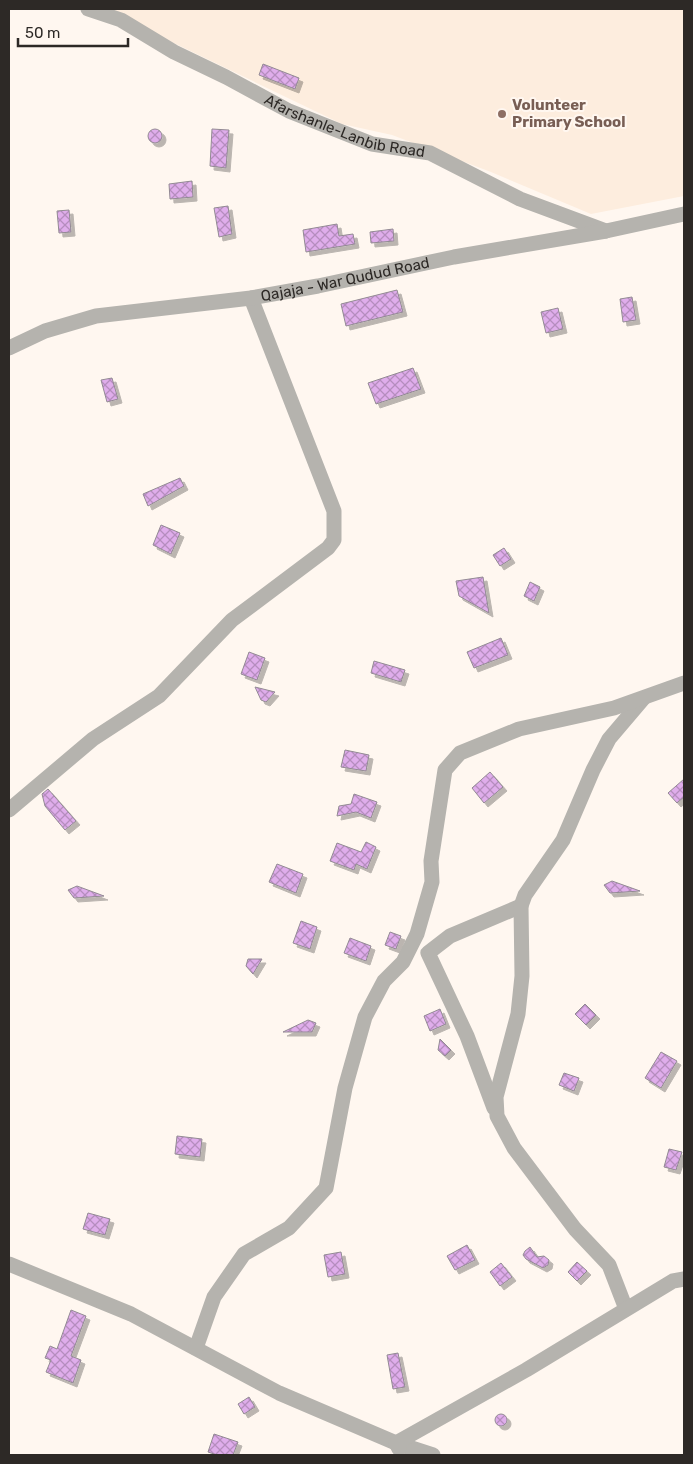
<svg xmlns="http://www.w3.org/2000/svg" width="693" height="1464" font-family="Rubik,sans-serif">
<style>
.built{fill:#fdedde}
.building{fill:url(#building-cross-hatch);stroke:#928a93;filter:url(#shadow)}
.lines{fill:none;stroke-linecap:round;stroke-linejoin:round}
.minor{stroke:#b5b3ae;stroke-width:15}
.tertiary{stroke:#b5b3ae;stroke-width:15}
.education-dot{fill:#8d6e63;stroke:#fff7f0;stroke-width:2}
.labels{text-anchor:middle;stroke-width:4;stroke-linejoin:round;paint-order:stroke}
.education-label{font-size:15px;font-weight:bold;fill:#785e54;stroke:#fff7f0;text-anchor:start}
.street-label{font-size:15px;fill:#2d2926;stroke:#fff7f0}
</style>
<defs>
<pattern id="building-cross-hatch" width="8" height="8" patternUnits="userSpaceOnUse" patternTransform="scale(1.25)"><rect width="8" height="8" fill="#dfadeb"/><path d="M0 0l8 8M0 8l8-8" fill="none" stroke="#b58dbe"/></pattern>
<filter id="shadow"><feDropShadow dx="4" dy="4" stdDeviation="0" flood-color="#0004"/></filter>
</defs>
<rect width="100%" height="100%" fill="#fff7f0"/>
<polygon class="built" points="103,9 684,9 684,196 591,214 491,172 392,135 342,124"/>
<g class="building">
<polygon points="263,64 299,78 295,89 259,75"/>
<polygon points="212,129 229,130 226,168 210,166"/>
<circle cx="155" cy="136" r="7"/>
<polygon points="192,181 193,197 170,199 169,184"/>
<polygon points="228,206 232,234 219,237 214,208"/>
<polygon points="69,210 71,232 59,233 57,211"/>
<polygon points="337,224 339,236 353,234 355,244 306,252 303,230"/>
<polygon points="393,229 394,241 371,243 370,232"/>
<polygon points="397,290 403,312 346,326 341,304"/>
<polygon points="632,297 636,320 623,322 620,299"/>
<polygon points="558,308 563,329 546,333 541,312"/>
<polygon points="413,368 421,389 376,404 368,383"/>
<polygon points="112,378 118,399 107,402 101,380"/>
<polygon points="180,478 184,486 148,506 143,494"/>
<polygon points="161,525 180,533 171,554 153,545"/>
<polygon points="504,548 511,559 500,566 493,555"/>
<polygon points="483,577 489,613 459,596 456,581"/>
<polygon points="530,582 540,587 534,601 524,596"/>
<polygon points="501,638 508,655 474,668 467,652"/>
<polygon points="249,652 265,658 257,680 241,674"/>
<polygon points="374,661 405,670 401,682 371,673"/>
<polygon points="255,687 275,692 266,702 261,700"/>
<polygon points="345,750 369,755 366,771 341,767"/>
<polygon points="490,772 503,787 484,803 472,788"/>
<polygon points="684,779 684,797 677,803 668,793"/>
<polygon points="48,789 76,821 65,830 45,806 42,794"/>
<polygon points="354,794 377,802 371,818 356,812 337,816 339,806 351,804"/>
<polygon points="366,842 376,847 367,869 356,864 354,870 330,861 337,843 361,852"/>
<polygon points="277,864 303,874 296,893 269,882"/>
<polygon points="612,881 640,891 610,893 604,885"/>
<polygon points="77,886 104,896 74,898 68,890"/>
<polygon points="301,921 317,927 310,949 293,943"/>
<polygon points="390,932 401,936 396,949 385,945"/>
<polygon points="350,938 371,946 366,961 344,953"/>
<polygon points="248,959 262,959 253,974 246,966"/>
<polygon points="585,1004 596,1015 586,1025 575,1014"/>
<polygon points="440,1009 446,1024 430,1031 424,1016"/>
<polygon points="308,1020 316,1023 312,1032 283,1032"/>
<polygon points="440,1039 451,1050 445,1056 438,1050"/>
<polygon points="661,1052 677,1061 661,1088 645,1078"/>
<polygon points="564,1073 579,1078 574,1091 559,1085"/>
<polygon points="177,1136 202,1139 200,1157 175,1154"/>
<polygon points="669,1149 682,1152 676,1170 664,1167"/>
<polygon points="88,1213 110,1219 105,1235 83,1229"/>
<polygon points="467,1245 475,1260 455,1270 447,1256"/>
<polygon points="530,1247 537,1257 544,1256 549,1260 548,1265 543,1268 526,1259 523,1255 525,1251"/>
<polygon points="341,1252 345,1274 328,1277 324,1255"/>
<polygon points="577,1262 587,1271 577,1281 568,1272"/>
<polygon points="501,1263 512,1277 500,1286 490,1272"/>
<polygon points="71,1310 86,1316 71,1356 81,1360 73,1383 46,1372 51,1360 45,1358 50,1346 57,1349"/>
<polygon points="398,1353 405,1387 393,1389 387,1355"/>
<polygon points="249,1397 255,1407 244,1414 238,1404"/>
<circle cx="501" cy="1420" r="6"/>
<polygon points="214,1434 238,1442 233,1455 217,1455 208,1452"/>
</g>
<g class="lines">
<g class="minor">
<path id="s1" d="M88,9L121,20L174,52L226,77L289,111L372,144L430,153L520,199L606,231"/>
<polyline points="9,810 93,739 159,696 232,620 328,548 334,540 334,511 251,298"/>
<polyline points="494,1108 467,1036 428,953 450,936 521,906"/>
<polyline points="9,1264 131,1314 279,1393 396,1443 433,1455"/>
<polyline points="626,1309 609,1265 575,1229 514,1148 497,1116 496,1097 518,1014 522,976 521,906 525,895 563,840 593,770 609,739 643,699"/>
<polyline points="196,1348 214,1297 244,1254 289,1228 326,1188 345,1088 365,1017 384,981 403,962 417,934 432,882 431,861 445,770 460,753 519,729 614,708 684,683"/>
<polyline points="399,1449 396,1443 526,1370 673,1281 684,1279"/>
</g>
<path class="tertiary" id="s2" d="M9,348L45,331L96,316L251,298L318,286L454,257L606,231L684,214"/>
</g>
<circle class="education-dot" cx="502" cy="114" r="5"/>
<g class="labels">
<g class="education-label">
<text x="512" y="110">Volunteer<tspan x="512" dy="17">Primary School</tspan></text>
</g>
<g class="street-label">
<text dy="5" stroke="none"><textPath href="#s1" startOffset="284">Afarshanle-Lanbib Road</textPath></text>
<text dy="5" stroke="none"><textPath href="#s2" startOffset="345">Qajaja - War Qudud Road</textPath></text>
</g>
</g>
<rect width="693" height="1464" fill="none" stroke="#2d2926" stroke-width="20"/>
<path d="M18 38v8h110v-8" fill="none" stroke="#2d2926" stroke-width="2.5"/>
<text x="25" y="38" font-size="15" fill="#2d2926" stroke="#fff7f0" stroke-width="4" paint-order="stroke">50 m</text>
</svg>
